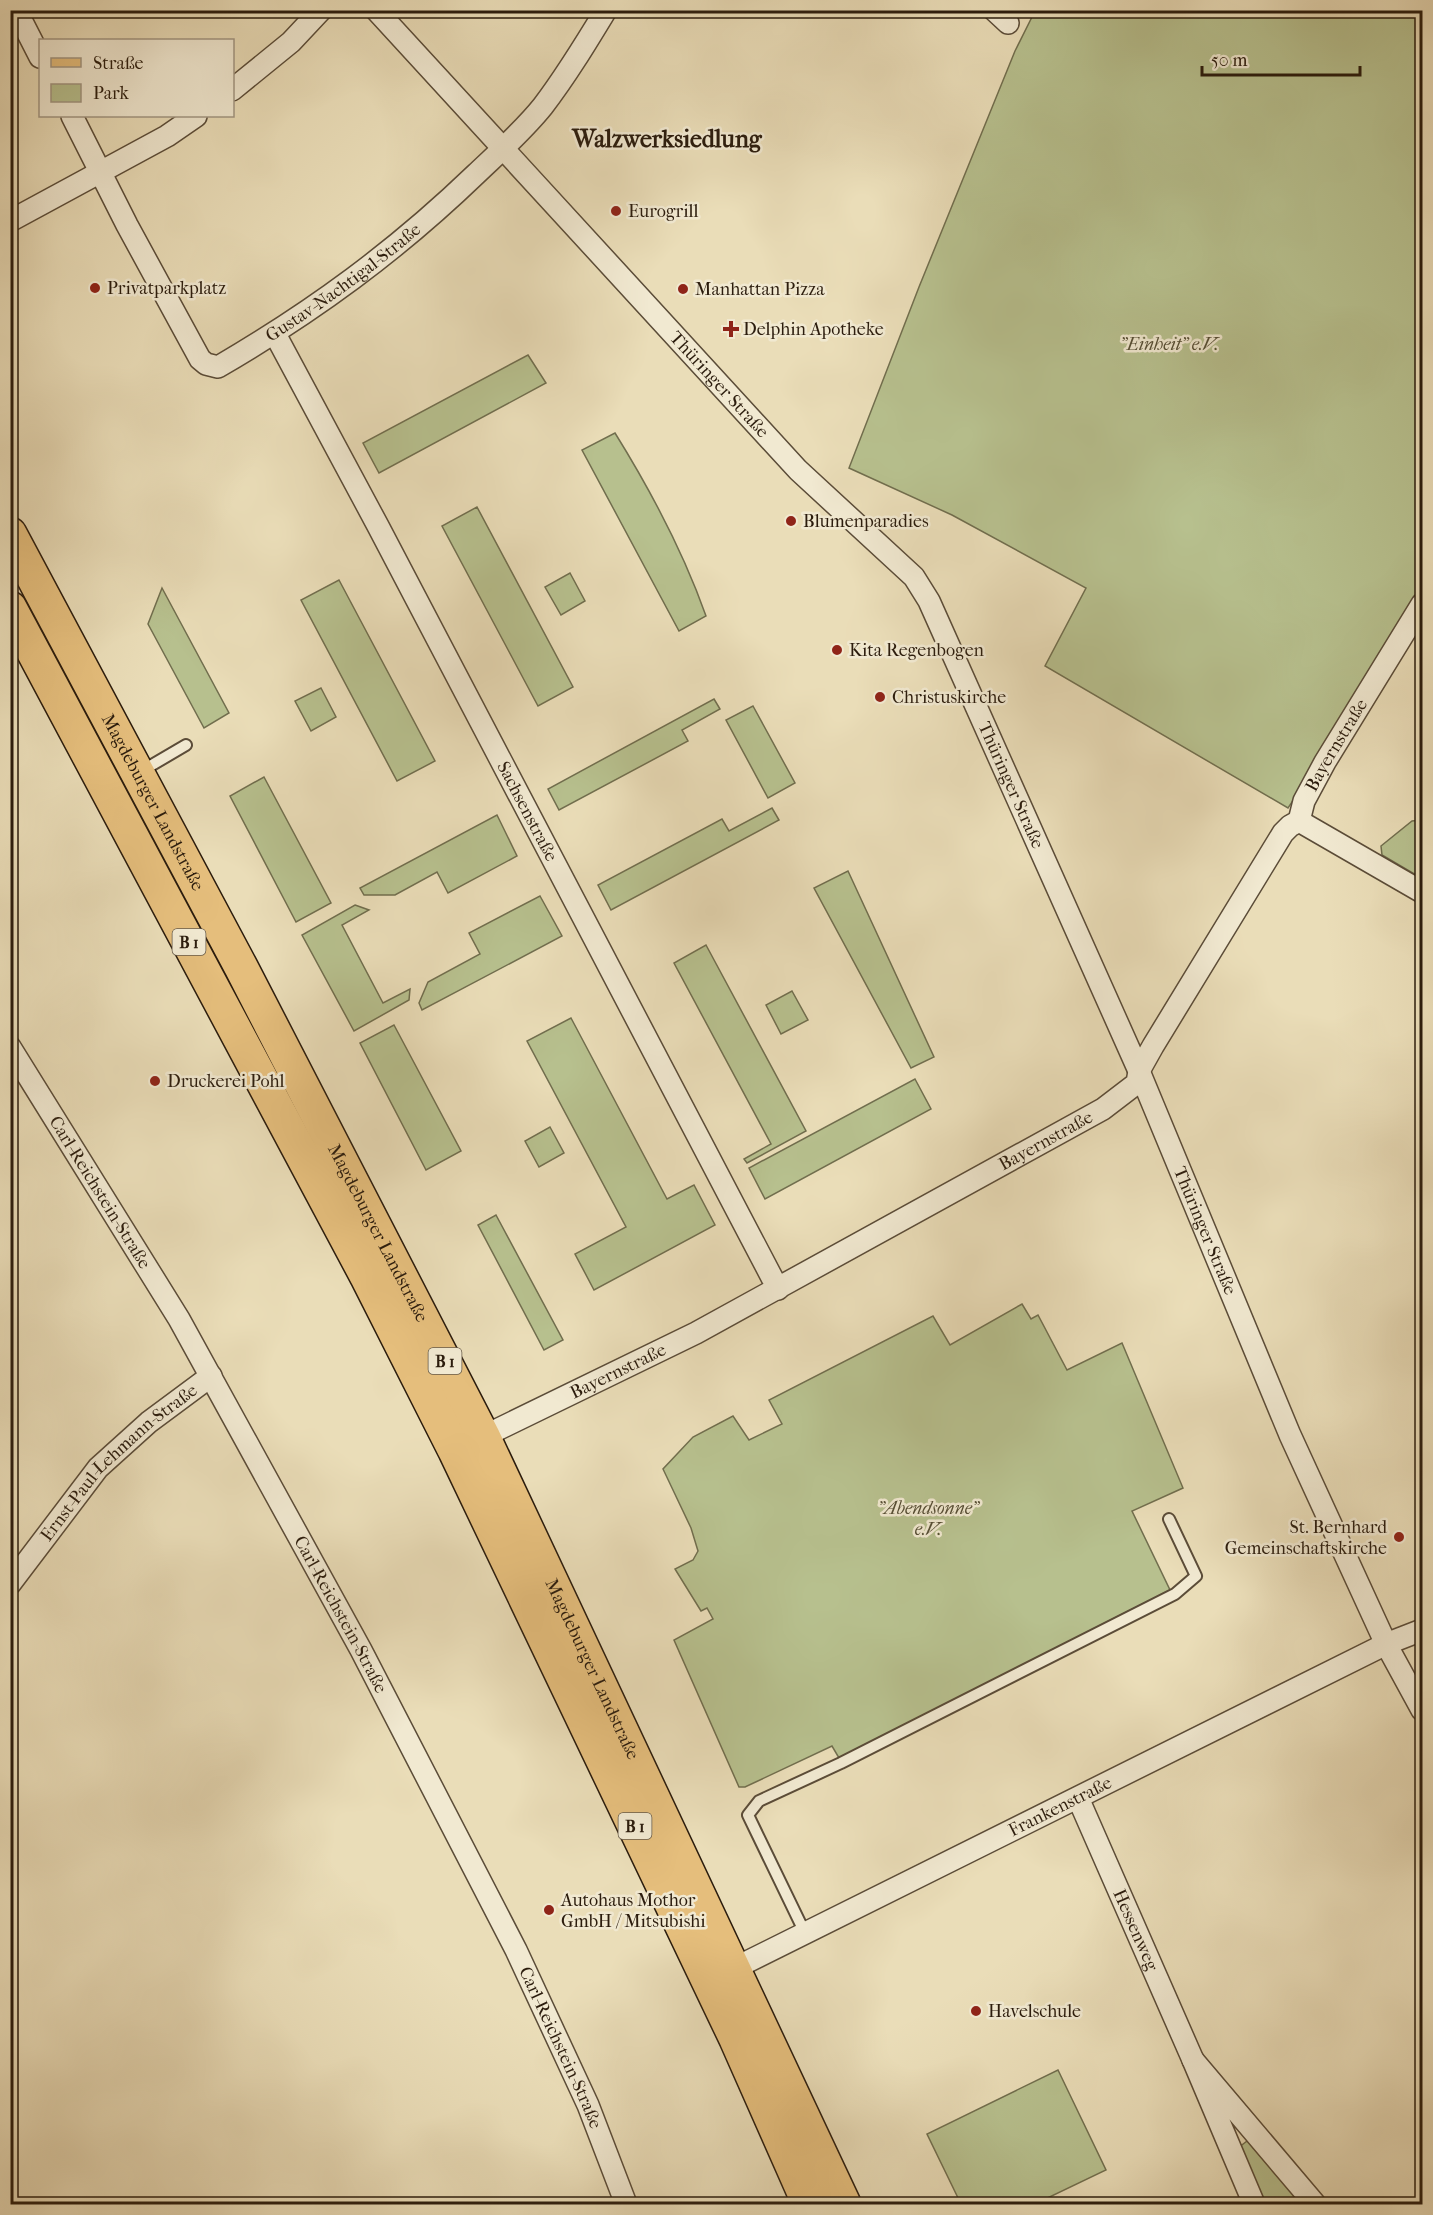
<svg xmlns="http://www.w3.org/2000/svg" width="1433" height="2215" font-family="'IM FELL French Canon',serif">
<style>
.green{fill:#b7c08e;stroke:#716e4e;stroke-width:1.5}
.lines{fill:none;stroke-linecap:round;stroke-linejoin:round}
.lane-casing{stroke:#5b4c38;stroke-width:14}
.street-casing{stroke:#5b4c38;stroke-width:24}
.primary-casing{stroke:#2b1c0d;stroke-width:36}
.lane{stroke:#f1e9d1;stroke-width:10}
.street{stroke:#f1e9d1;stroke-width:21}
.primary{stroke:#e5be7c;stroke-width:33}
.rail{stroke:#2b1c0d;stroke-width:4.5;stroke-dasharray:10 10;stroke-linecap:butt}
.poi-dot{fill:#8f2418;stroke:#f1e9d1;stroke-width:2}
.labels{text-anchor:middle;stroke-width:5;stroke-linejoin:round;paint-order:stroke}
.shield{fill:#f1e9d1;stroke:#665a48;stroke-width:1.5}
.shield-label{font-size:16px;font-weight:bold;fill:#2b1c0d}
.poi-label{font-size:18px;fill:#2b1c0d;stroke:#f1e9d1;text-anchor:start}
.street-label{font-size:18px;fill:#2b1c0d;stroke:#f1e9d1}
.park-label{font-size:18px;font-style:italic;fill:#554d34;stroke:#f1e9d1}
.district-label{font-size:24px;font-weight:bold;fill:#2b1c0d;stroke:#f1e9d1}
</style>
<rect width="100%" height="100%" fill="#eaddb8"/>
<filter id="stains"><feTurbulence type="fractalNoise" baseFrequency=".00333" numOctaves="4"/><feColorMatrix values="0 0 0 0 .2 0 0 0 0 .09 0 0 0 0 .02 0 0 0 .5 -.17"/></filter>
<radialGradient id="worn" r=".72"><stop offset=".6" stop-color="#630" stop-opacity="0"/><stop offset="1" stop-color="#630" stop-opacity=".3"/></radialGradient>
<g class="green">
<polygon points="1035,11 1422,11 1422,611 1288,808 1045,666 1086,588 952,515 849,468 919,287 1015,51"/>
<polygon points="528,355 546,383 379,473 363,443"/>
<path d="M615,433C651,491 683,551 706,616L679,631L582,450Z"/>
<polygon points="477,507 573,687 538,706 442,526"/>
<polygon points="570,573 585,601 561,615 545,587"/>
<polygon points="339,580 435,761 397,781 301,600"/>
<polygon points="162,588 229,713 204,728 148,624"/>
<polygon points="321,688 336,717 311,731 295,701"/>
<polygon points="714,699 720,709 682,730 688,741 559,810 548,789"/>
<polygon points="753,706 795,783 768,798 726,720"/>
<polygon points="264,777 331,903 296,922 230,796"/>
<polygon points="772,808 779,820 611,910 598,885 722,819 729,831"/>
<polygon points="497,815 517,856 448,893 437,872 395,895 364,895 360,888"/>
<polygon points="1421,820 1422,821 1422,874 1416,875 1382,855 1381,846 1412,821"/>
<polygon points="848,871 934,1057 911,1068 814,888"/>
<polygon points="540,896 562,936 422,1010 419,1003 428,982 480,954 469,933"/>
<polygon points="355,905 369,910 342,925 383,1003 410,989 409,1000 354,1031 302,935"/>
<polygon points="706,945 806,1131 747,1163 744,1159 771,1144 674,963"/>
<polygon points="792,991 808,1020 781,1034 766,1005"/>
<polygon points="571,1018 667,1199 694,1185 715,1225 594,1290 575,1254 626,1227 527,1041"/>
<polygon points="394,1025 461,1151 426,1170 360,1043"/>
<polygon points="915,1079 931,1109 765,1199 749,1168"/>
<polygon points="550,1127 564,1153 539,1167 525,1141"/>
<polygon points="496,1215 563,1340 544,1350 478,1225"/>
<polygon points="1022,1304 1031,1319 1038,1315 1067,1370 1122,1343 1183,1488 1132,1511 1170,1590 839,1758 832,1746 745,1787 739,1787 674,1640 713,1619 707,1608 701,1611 675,1569 693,1560 698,1551 691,1528 663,1469 693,1437 733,1416 749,1440 782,1424 769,1400 933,1316 950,1345"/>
<polygon points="1058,2070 1106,2170 1035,2204 961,2204 927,2134"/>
<polygon points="1251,2138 1305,2204 1262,2204 1238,2148"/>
</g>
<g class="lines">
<g class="lane-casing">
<g id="lane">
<polyline points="140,772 186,745"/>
<polyline points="805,1933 748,1815 759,1801 841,1763 1175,1594 1196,1576 1169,1519"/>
</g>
</g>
<g class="street-casing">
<g id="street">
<polyline points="16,10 40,57"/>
<path id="s1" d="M376,10L798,470L914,577L929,601L1139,1071L1290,1435L1386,1644L1422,1710"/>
<polyline points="994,10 1008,23"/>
<polyline points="232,90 291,42 321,10"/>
<path id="s2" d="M72,116L127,225L200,359L206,364L218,367C314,311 396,251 476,174C499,152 523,131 543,106C566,76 586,43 606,10"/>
<polyline points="10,221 167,136 196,116"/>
<path id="s3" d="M275,334L378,526L778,1289"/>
<polyline points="1299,821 1422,892"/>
<path id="s4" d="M10,1047L179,1319L361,1650L516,1950L588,2105L626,2204"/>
<path id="s5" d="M474,1441L696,1333L1103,1109L1137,1083L1139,1071L1153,1046L1283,833L1290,826L1299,821L1304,801L1325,762L1422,604"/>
<path id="s6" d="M10,1584L98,1468L149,1422L211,1376"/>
<path id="s7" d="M1078,1798L1193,2060"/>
<path id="s8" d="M735,1968L1386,1644L1422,1630"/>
<polyline points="1254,2204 1193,2060 1315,2204"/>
</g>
</g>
<g class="primary-casing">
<g id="primary">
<path id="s9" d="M10,534L241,967L483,1436L844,2204"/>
<polyline points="10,608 367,1277 455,1451 736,2039 809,2204"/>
</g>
</g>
<use href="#lane" class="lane"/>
<use href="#street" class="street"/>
<use href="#primary" class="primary"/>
<polyline class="rail" points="10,1096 17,1106"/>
</g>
<g class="poi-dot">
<circle cx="616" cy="211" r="6"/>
<circle cx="95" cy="288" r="6"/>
<circle cx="683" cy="289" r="6"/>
<path d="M728 320h6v6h6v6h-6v6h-6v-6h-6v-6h6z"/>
<circle cx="791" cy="521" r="6"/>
<circle cx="837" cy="650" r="6"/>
<circle cx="880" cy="697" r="6"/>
<circle cx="155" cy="1081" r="6"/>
<circle cx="1399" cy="1537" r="6"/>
<circle cx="549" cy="1910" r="6"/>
<circle cx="976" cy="2011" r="6"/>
</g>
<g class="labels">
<g class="shield">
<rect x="172.5" y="929" width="33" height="26" rx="4.5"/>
<rect x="428.5" y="1348" width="33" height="26" rx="4.5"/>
<rect x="618.5" y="1813" width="33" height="26" rx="4.5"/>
</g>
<g class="shield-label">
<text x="189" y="948">B 1</text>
<text x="445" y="1367">B 1</text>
<text x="635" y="1832">B 1</text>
</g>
<g class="poi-label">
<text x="628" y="217">Eurogrill</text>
<text x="107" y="294">Privatparkplatz</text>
<text x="695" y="295">Manhattan Pizza</text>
<text x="743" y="335">Delphin Apotheke</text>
<text x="803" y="527">Blumenparadies</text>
<text x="849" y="656">Kita Regenbogen</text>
<text x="892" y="703">Christuskirche</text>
<text x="167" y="1087">Druckerei Pohl</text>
<text x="1387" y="1533" text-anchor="end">St. Bernhard<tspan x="1387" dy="21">Gemeinschaftskirche</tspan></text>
<text x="561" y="1906">Autohaus Mothor<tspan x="561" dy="21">GmbH / Mitsubishi</tspan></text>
<text x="988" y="2017">Havelschule</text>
</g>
<g class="street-label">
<text dy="6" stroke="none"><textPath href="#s2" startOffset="446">Gustav-Nachtigal-Straße</textPath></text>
<text dy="6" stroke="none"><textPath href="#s1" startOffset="508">Thüringer Straße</textPath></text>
<text dy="6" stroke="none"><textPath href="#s5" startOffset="1150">Bayernstraße</textPath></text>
<text dy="6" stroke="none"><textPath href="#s1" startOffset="1012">Thüringer Straße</textPath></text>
<text dy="6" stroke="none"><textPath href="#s9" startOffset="304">Magdeburger Landstraße</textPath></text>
<text dy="6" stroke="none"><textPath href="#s3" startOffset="540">Sachsenstraße</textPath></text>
<text dy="6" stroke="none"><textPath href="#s5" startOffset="646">Bayernstraße</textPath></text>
<text dy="6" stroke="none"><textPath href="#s4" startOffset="171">Carl-Reichstein-Straße</textPath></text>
<text dy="6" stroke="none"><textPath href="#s1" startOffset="1498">Thüringer Straße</textPath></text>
<text dy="6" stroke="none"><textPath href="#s9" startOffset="790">Magdeburger Landstraße</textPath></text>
<text dy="6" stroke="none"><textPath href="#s5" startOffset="160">Bayernstraße</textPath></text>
<text dy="6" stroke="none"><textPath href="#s6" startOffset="164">Ernst-Paul-Lehmann-Straße</textPath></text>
<text dy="6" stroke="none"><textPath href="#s4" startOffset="657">Carl-Reichstein-Straße</textPath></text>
<text dy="6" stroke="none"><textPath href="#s9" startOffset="1276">Magdeburger Landstraße</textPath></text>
<text dy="6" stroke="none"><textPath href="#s8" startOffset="363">Frankenstraße</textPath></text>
<text dy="6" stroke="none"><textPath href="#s7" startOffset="144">Hessenweg</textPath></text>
<text dy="6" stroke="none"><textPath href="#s4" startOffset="1143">Carl-Reichstein-Straße</textPath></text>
</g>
<g class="park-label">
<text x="1169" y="350">"Einheit" e.V.</text>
<text x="928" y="1514">"Abendsonne"<tspan x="928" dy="21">e.V.</tspan></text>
</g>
<g class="district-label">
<text x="667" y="147">Walzwerksiedlung</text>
</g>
</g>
<rect width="1433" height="2215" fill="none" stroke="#eaddb8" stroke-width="36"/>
<rect x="12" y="12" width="1409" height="2191" fill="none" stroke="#2b1c0d" stroke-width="3"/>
<rect x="18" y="18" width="1397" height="2179" fill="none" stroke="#2b1c0d" stroke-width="1.5"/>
<rect x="39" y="39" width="195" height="78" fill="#f1e9d1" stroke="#a29783" stroke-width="1.5"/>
<rect x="51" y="58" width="30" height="9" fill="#e5be7c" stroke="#a29783" stroke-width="1.5"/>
<text x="93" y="69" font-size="18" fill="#2b1c0d">Straße</text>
<rect x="51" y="84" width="30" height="18" fill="#b7c08e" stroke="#a29783" stroke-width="1.5"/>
<text x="93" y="99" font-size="18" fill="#2b1c0d">Park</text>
<path d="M1202 66v9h158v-9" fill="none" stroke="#2b1c0d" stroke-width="3"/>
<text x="1211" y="66" font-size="18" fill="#2b1c0d" stroke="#f1e9d1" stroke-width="4.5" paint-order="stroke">50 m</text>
<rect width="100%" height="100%" filter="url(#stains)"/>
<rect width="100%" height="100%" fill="url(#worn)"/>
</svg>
